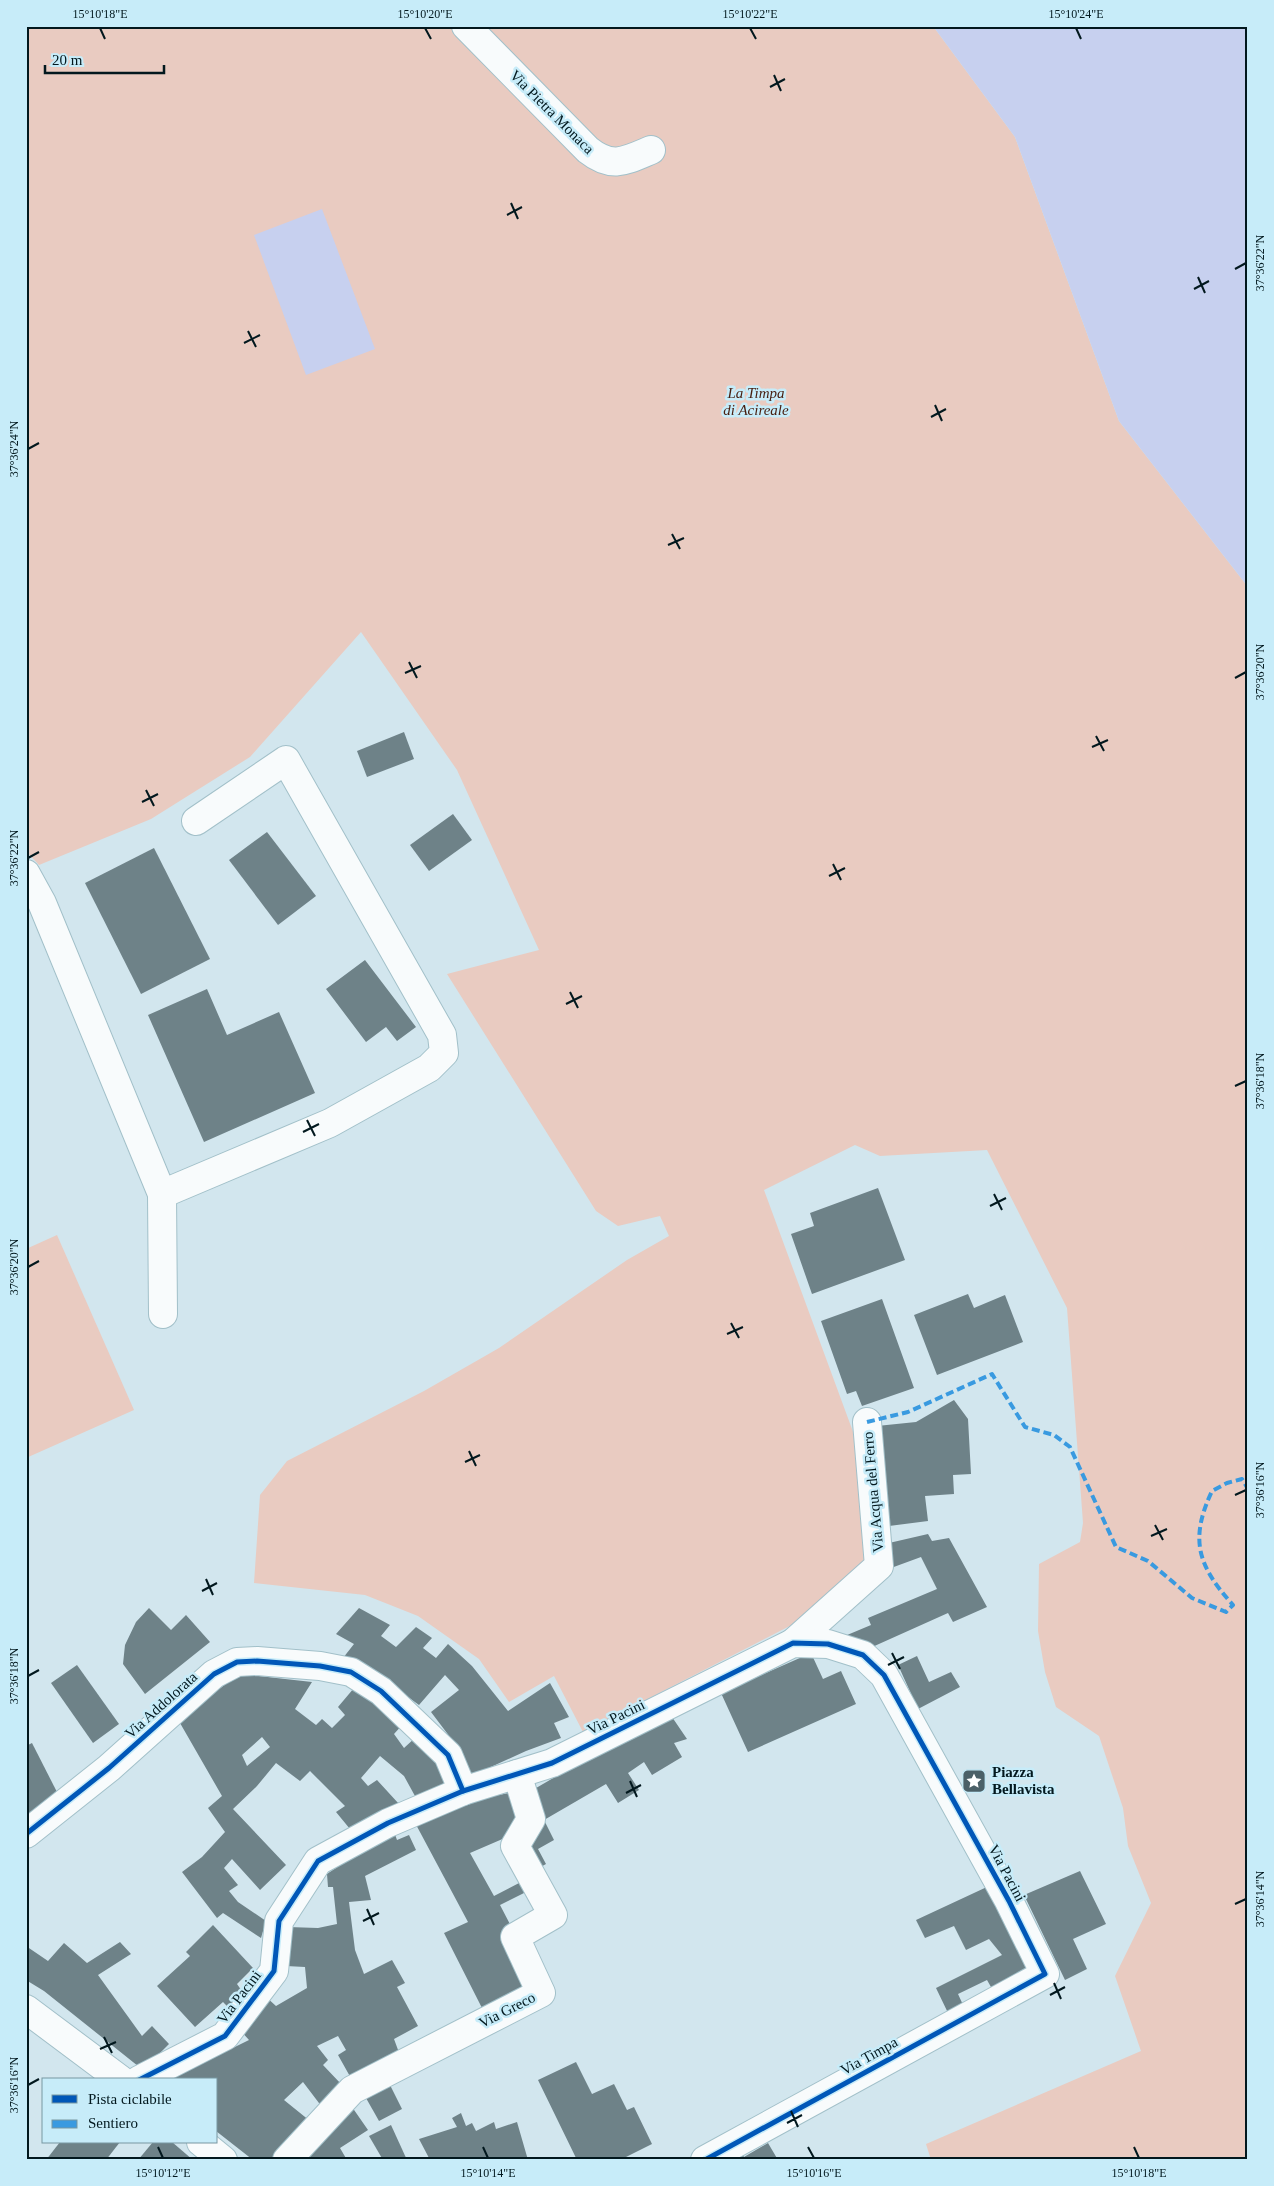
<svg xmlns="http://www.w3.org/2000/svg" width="1274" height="2186" font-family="Georgia,serif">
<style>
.green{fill:#e9cbc1}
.water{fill:#c7d0ef}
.building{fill:#6e8288;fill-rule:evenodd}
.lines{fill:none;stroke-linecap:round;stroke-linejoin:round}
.minor-casing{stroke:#a2c0c9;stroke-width:30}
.minor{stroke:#f8fbfc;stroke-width:28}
.quiet{stroke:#399ae0;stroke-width:4;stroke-dasharray:8 4;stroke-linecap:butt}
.cycleway-casing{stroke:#c7ecf9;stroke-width:8}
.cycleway{stroke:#0057b8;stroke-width:5}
.ticks{fill:none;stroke:#02181e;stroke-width:2}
.labels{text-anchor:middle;stroke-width:5;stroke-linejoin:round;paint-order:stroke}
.street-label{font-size:15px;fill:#02181e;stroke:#c7ecf9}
.park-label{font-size:15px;font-style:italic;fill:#481e0f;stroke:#c7ecf9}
.poi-label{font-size:15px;font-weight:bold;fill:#02181e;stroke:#c7ecf9;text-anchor:start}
.neatline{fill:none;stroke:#02181e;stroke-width:2}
.ticks-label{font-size:12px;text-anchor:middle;fill:#02181e}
</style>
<rect width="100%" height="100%" fill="#d2e6ee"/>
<g class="green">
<polygon points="26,26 933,26 1015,137 1119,421 1248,587 1248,2160 931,2160 926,2144 1141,2051 1115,1976 1151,1903 1128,1846 1123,1808 1099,1736 1056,1707 1045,1672 1038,1631 1039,1564 1080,1542 1083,1523 1067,1308 987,1150 880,1156 855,1145 764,1190 859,1448 868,1558 815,1613 583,1732 554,1676 509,1702 479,1659 418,1616 365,1595 254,1583 260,1495 287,1461 424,1391 499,1348 627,1260 669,1236 660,1216 618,1226 596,1211 447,974 539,950 457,770 361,632 250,757 151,819 39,865 26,851"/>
<polygon points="57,1235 134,1410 26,1458 26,1249"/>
</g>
<g class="water">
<polygon points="933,26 1248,26 1248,587 1119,421 1015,137"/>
<polygon points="322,209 375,349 306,375 254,235"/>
</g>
<g class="building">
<polygon points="404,732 414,759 367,777 357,751"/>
<polygon points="453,814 472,840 429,871 410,845"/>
<polygon points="267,832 316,896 278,925 229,860"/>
<polygon points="154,848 210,959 141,994 85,883"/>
<polygon points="365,960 416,1027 397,1041 386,1027 366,1042 326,989"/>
<polygon points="207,989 227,1035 279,1012 315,1093 204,1142 148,1015"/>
<polygon points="878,1188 905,1260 812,1294 791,1234 814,1226 810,1213"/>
<polygon points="968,1294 974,1308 1005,1295 1023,1342 937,1375 914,1315"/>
<polygon points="882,1299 914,1388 862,1406 856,1391 847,1394 821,1321"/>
<polygon points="954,1400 968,1419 971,1474 953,1475 954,1494 925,1496 928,1521 889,1526 877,1426 916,1422"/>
<polygon points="928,1534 932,1541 949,1538 987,1607 953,1622 948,1613 870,1648 840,1638 871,1625 868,1618 937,1589 921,1557 891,1568 889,1543"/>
<polygon points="149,1608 171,1630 186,1615 210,1642 145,1694 123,1664 125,1645 136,1622"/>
<polygon points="359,1608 390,1625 381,1636 396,1647 416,1627 432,1638 423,1648 436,1658 448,1644 472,1666 508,1711 550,1683 569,1717 554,1723 561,1738 526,1751 471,1776 456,1745 431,1712 459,1690 445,1675 419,1705 389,1683 343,1658 354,1644 336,1634"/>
<polygon points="811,1653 823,1679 841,1671 856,1704 748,1752 721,1693"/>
<polygon points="917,1656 929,1682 951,1672 960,1687 918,1709 898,1665"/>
<polygon points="77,1665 119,1724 93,1743 51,1683"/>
<path d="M240,1674L312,1682L295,1709L316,1725L322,1719L332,1728L345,1715L338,1707L354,1688L403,1724L394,1734L404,1748L416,1737L442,1765L451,1783L415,1796L404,1776L380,1756L361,1778L368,1786L377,1780L399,1804L350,1829L336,1812L345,1806L310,1771L300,1781L276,1763L257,1786L233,1809L286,1865L260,1890L232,1859L224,1868L238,1885L229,1891L238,1902L266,1921L261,1938L223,1913L217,1918L182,1872L202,1857L225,1832L208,1808L222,1796L180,1723L212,1694ZM262,1737L270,1747L247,1766L242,1755Z"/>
<polygon points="672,1717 687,1739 674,1743 682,1757 652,1775 644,1762 628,1773 639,1790 618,1803 606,1784 544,1820 554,1840 538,1849 546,1864 537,1869 528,1852 531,1791 627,1735"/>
<polygon points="32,1743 59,1796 26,1816 26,1746"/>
<polygon points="509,1793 520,1800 514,1834 470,1853 494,1896 521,1882 526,1892 500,1905 513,1930 530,1986 483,2010 444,1933 468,1922 413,1819 468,1801"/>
<polygon points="393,1829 397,1840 409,1835 416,1850 365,1876 371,1900 349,1902 355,1950 364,1974 392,1960 405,1983 397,1987 418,2026 394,2039 401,2058 352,2080 338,2055 346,2050 338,2036 317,2046 328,2060 323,2065 342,2085 322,2107 303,2082 284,2100 310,2121 274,2160 253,2160 216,2131 216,2080 168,2080 249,2040 240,2030 265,1996 276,2006 307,1988 305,1967 286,1966 288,1927 318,1928 337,1924 333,1887 328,1887 327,1874"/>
<polygon points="1080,1871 1106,1924 1073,1939 1087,1969 1065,1980 1024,1895"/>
<polygon points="989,1886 1037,1970 995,1994 987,1980 958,1994 964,2007 949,2015 936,1988 1002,1955 989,1939 966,1950 954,1926 925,1938 916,1920"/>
<polygon points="213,1925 253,1968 237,1984 246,1997 234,2013 223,2002 195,2027 157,1986 190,1956 186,1952"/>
<polygon points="120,1942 131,1954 98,1975 142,2036 152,2026 169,2044 143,2070 44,1991 26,1980 26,1946 48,1961 64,1943 87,1963"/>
<polygon points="576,2062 592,2094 614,2084 627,2110 634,2107 652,2144 620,2160 577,2160 538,2080"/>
<polygon points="390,2085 402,2109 379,2121 366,2098"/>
<polygon points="352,2107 368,2130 340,2148 347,2160 304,2160"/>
<polygon points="461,2113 466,2126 472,2123 476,2131 494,2122 496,2129 517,2122 528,2160 425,2160 429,2158 419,2139 457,2127 452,2118"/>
<polygon points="391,2125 407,2160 383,2160 369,2136"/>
<polygon points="60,2142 120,2142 106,2160 46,2160"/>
<polygon points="153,2142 172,2142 193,2160 138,2160"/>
<polygon points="768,2143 778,2160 728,2160 741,2152 744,2157"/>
</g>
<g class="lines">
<g class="minor-casing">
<g id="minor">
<path d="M466,26L588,150C612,169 625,161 651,150"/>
<polyline points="26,874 42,903 162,1194 163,1314"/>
<polyline points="162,1194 330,1123 429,1068 444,1053 442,1035 286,760 196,821"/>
<polyline points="793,1643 879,1566 867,1422"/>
<polyline points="26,1834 109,1768 214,1674 237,1662 257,1661 320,1666 351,1672 381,1691 448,1755 463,1791"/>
<polyline points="26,2009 121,2080"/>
<polyline points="139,2080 225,2036 274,1971 279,1921 318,1861 388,1823 463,1791 552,1763 793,1643 828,1644 863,1655 884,1675 1009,1901 1045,1974 705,2160"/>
<polyline points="201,2142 223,2160"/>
<polyline points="287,2160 352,2090 541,1993 515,1937 553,1915 515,1846 531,1819 517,1774"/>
</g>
</g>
<use href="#minor" class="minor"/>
<path class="quiet" d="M867,1422L908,1412L992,1374L1025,1427L1054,1435L1070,1447L1116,1547L1148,1561L1192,1598L1226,1612L1233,1605C1198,1566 1189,1540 1212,1491L1227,1483L1242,1479L1248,1489"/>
<g class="cycleway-casing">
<g id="cycleway">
<polyline points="26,1834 109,1768 214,1674 237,1662 257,1661 320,1666 351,1672 381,1691 448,1755 463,1791"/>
<polyline points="139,2080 225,2036 274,1971 279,1921 318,1861 388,1823 463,1791 552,1763 793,1643 828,1644 863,1655 884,1675 1009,1901 1045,1974 705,2160"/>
</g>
</g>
<use href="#cycleway" class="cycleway"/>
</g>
<path class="ticks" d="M100,28L105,39M425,28L431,39M750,28L756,39M1076,28L1081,39M774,75L781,91M770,87L785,79M511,203L518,219M507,215L522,207M1235,269L1246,263M1198,277L1205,293M1194,289L1209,281M248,331L256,347M244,343L260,335M935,405L942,421M931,417L946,409M28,449L39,443M672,534L680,549M668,545L684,538M409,662L417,678M405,673L421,666M1235,678L1246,672M1096,736L1104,751M1092,747L1108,740M146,790L154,806M142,802L158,794M28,858L39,852M833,864L841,880M829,876L845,868M570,992L578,1008M566,1004L582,996M1235,1086L1246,1081M307,1120L315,1136M303,1132L319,1124M994,1194L1002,1210M990,1206L1006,1198M28,1267L39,1261M731,1323L739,1338M727,1334L743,1327M469,1451L476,1466M465,1462L480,1455M1235,1495L1246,1490M1155,1525L1163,1540M1151,1536L1167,1529M206,1579L213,1595M202,1591L217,1583M892,1653L900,1669M888,1665L904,1657M28,1676L39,1670M630,1781L637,1797M626,1793L641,1785M1235,1904L1246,1899M367,1909L374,1925M363,1921L379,1913M1054,1983L1061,1999M1050,1995L1065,1987M104,2037L112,2053M100,2049L116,2042M28,2085L39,2079M791,2111L798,2127M787,2123L802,2115M158,2147L163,2158M483,2147L488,2158M808,2147L814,2158M1134,2147L1139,2158"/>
<defs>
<g id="sight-square" transform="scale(1.25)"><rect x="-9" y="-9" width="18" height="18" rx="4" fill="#4b6067" stroke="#c7ecf9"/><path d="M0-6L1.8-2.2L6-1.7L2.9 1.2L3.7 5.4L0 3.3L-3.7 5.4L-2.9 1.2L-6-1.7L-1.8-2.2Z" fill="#fff"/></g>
</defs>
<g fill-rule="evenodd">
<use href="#sight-square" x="974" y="1781"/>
</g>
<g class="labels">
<g class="street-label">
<text transform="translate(552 112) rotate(45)" y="5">Via Pietra Monaca</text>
<text transform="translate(873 1492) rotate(-95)" y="5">Via Acqua del Ferro</text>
<text transform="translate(161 1705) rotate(-42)" y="5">Via Addolorata</text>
<text transform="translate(616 1717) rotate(-26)" y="5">Via Pacini</text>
<text transform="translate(1007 1873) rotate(62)" y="5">Via Pacini</text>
<text transform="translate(239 1997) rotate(-53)" y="5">Via Pacini</text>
<text transform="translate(507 2010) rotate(-27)" y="5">Via Greco</text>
<text transform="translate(869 2056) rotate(-29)" y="5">Via Timpa</text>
</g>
<g class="park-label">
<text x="756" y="398">La Timpa<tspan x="756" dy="17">di Acireale</tspan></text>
</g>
<g class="poi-label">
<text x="992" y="1777">Piazza<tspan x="992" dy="17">Bellavista</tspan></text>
</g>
</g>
<rect width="1274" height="2186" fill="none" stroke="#c7ecf9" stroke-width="55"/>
<rect x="42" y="2078" width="175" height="65" fill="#c7ecf9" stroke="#7897a1"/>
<rect x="52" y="2095" width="25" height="8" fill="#0057b8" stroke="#7897a1"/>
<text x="88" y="2104" font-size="15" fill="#02181e">Pista ciclabile</text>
<rect x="52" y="2120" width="25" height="8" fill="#399ae0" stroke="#7897a1"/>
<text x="88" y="2128" font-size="15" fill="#02181e">Sentiero</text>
<path d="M45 65v8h119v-8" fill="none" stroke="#02181e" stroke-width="2.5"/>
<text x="52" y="65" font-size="15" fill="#02181e" stroke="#c7ecf9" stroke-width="4" paint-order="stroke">20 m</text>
<rect x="28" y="28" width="1218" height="2130" class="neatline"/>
<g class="ticks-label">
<text x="100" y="18">15°10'18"E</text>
<text x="425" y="18">15°10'20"E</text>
<text x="750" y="18">15°10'22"E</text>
<text x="1076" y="18">15°10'24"E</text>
<text transform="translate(1260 263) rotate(-90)" y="4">37°36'22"N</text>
<text transform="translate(14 449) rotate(-90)" y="4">37°36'24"N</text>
<text transform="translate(1260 672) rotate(-90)" y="4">37°36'20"N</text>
<text transform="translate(14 858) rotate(-90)" y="4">37°36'22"N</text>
<text transform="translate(1260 1081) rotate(-90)" y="4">37°36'18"N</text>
<text transform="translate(14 1267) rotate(-90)" y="4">37°36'20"N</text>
<text transform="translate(1260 1490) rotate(-90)" y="4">37°36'16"N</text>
<text transform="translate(14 1676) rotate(-90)" y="4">37°36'18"N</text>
<text transform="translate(1260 1899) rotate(-90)" y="4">37°36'14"N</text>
<text transform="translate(14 2085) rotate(-90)" y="4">37°36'16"N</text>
<text x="163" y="2177">15°10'12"E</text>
<text x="488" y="2177">15°10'14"E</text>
<text x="814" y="2177">15°10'16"E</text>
<text x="1139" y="2177">15°10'18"E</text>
</g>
</svg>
